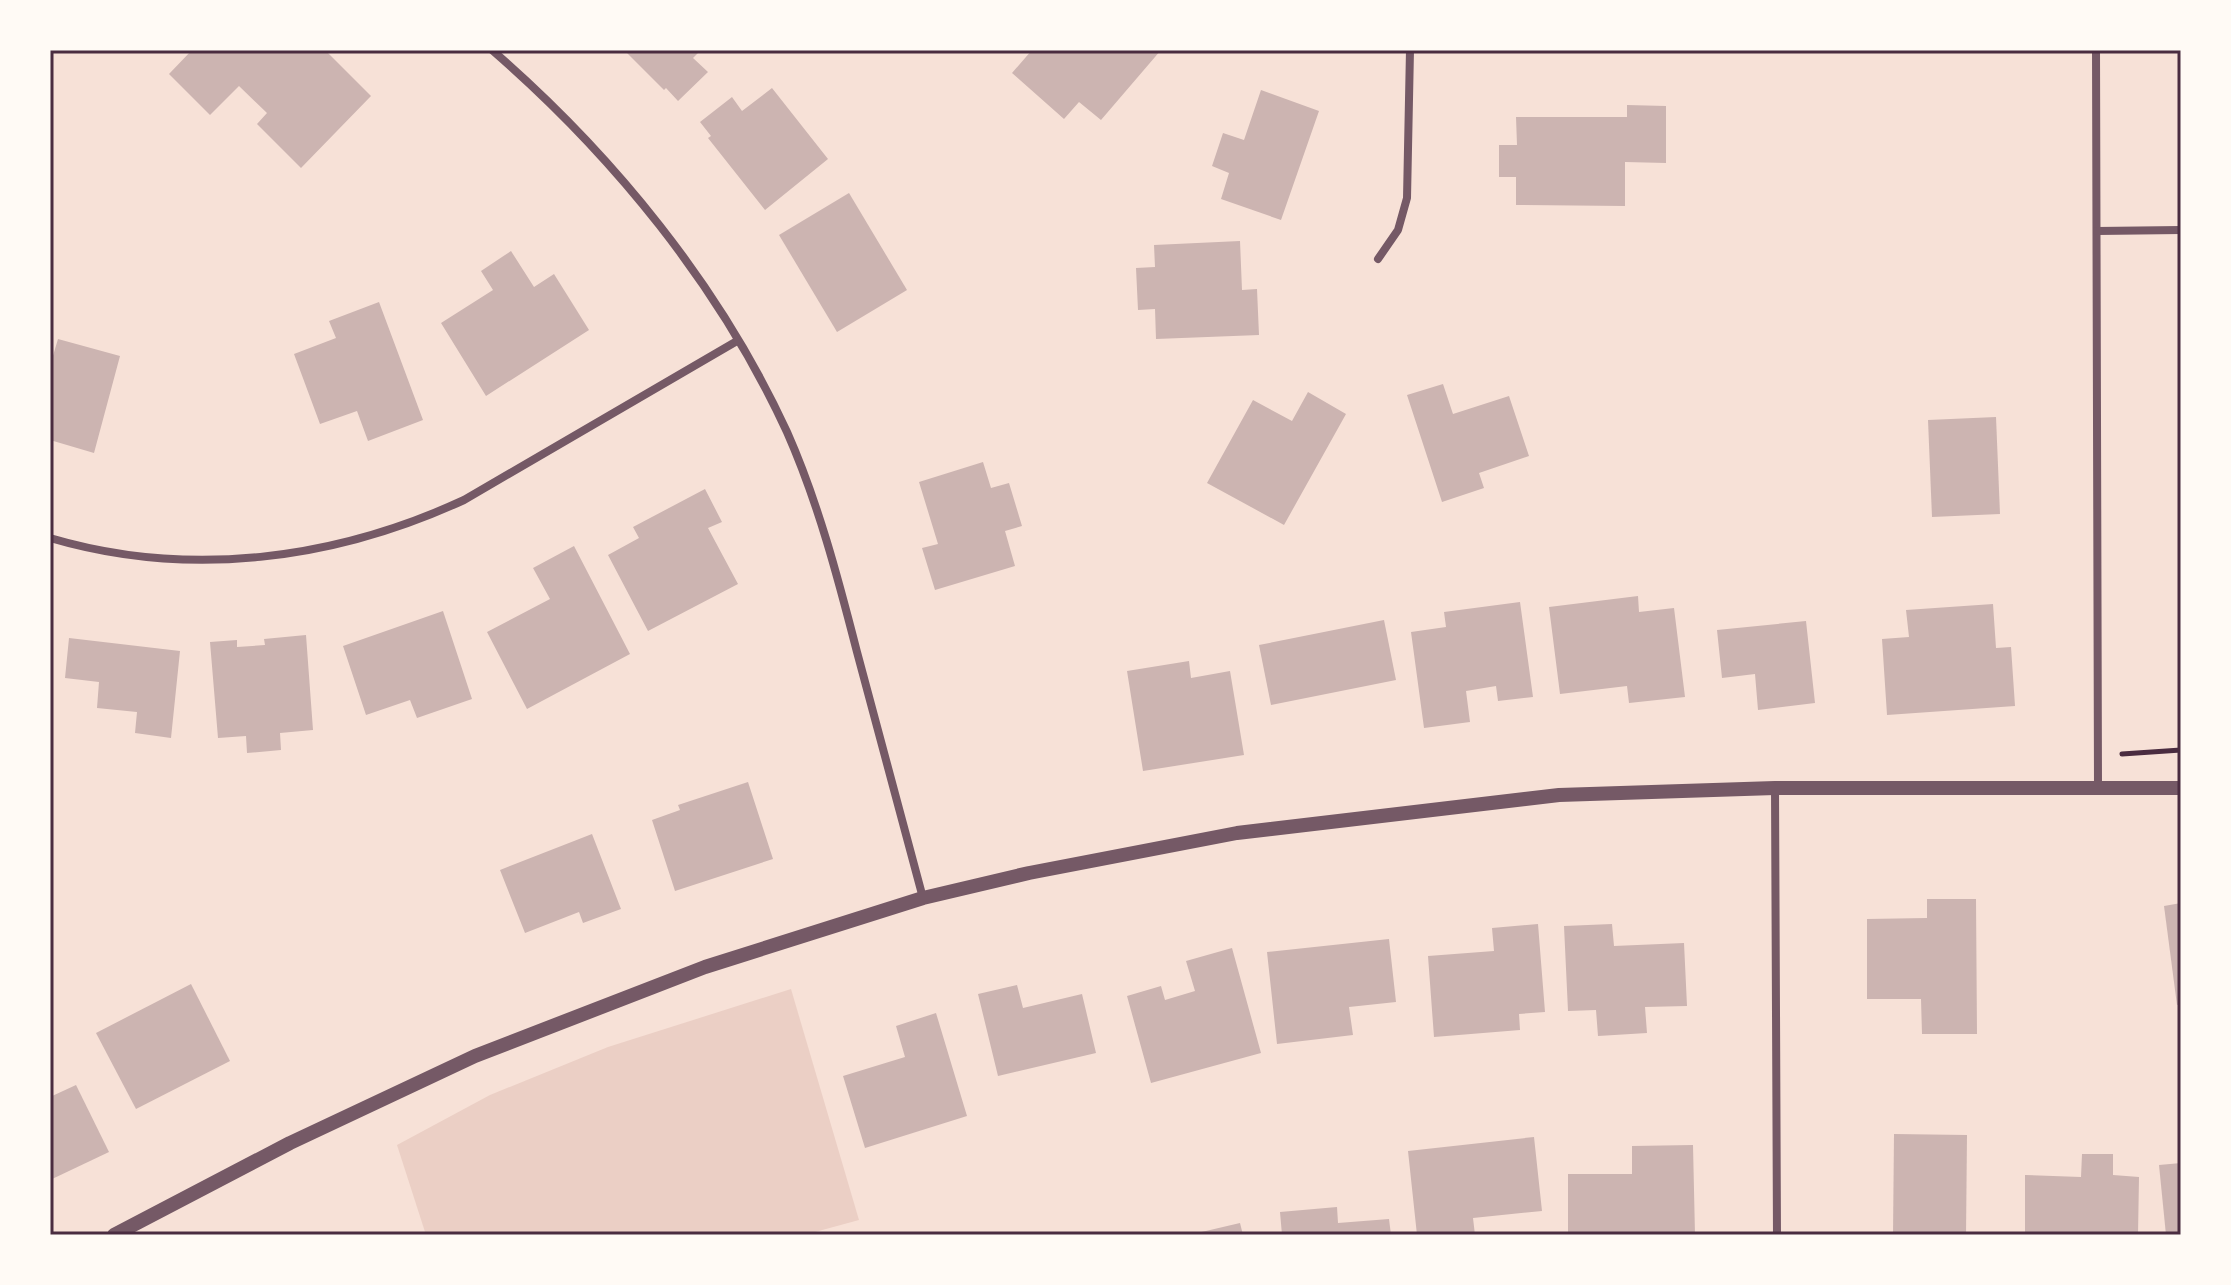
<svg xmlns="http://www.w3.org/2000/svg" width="2231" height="1285" font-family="Georgia,serif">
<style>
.green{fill:#ebcfc5}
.building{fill:#ccb4b1}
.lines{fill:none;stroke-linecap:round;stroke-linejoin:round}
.path{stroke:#4a2c40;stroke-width:5}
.minor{stroke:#755966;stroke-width:8}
.tertiary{stroke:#755966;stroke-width:14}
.neatline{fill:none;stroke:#4a2c40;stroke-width:3}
</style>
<rect width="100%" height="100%" fill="#f7e1d7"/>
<polygon class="green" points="791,989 859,1220 804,1235 426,1235 397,1145 490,1095 608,1047"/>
<g class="building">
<polygon points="192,50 325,50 371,96 301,168 257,124 267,113 239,86 210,115 169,74"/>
<polygon points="624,50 701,50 693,58 708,72 678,101 666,88 664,90"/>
<polygon points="1032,50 1161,50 1101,120 1079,102 1064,119 1012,73"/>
<polygon points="772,88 828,159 765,210 708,138 711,136 700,122 732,97 742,111"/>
<polygon points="1261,90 1319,111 1281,220 1221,199 1229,173 1212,166 1223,133 1244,140"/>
<polygon points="1627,105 1666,106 1666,163 1625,162 1625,206 1516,205 1516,177 1499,177 1499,145 1517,145 1516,117 1627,117"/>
<polygon points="849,193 907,290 837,332 779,235"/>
<polygon points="1240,241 1242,290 1257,289 1259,335 1156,339 1155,309 1138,310 1136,268 1155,267 1154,245"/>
<polygon points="511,251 534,287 554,274 589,330 486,396 441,323 493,290 481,271"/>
<polygon points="379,302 423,420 368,441 357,411 320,424 294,354 336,338 329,321"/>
<polygon points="58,339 120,356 94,453 50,440 50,358 52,359"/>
<polygon points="1443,384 1453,414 1509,396 1529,456 1479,473 1484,488 1442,502 1407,395"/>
<polygon points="1308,392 1346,414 1284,525 1207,483 1253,400 1292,421"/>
<polygon points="1996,417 2000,514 1932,517 1928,420"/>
<polygon points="983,462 991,488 1009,483 1022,526 1005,531 1015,566 935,590 922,548 938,544 919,482"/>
<polygon points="705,489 722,522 708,528 738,584 648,631 608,555 639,538 633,527"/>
<polygon points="574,546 630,654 527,709 487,632 550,599 533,568"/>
<polygon points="1638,596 1639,612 1674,608 1685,697 1629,703 1627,686 1560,694 1549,607"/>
<polygon points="1520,602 1533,697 1498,701 1496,686 1466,691 1470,722 1424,728 1411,632 1446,627 1444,612"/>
<polygon points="1993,604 1996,648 2011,647 2015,706 1887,715 1882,639 1909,637 1906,610"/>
<polygon points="443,611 472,699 417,718 410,700 366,715 343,646"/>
<polygon points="1384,620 1396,680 1271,705 1259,645"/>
<polygon points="1806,621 1815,703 1758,710 1755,674 1722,678 1717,630"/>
<polygon points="306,635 313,730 280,733 281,750 247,753 246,736 218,738 210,642 237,640 237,647 265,645 264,639"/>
<polygon points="69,638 180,651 171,738 135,733 137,712 97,708 99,682 65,678"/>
<polygon points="1189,661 1191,678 1230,671 1244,755 1143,771 1127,671"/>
<polygon points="748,782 773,859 675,891 652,820 680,810 678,805"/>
<polygon points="592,834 621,909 583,923 579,912 525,933 500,870"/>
<polygon points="1927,899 1976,899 1977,1034 1922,1034 1921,999 1867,999 1867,919 1927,918"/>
<polygon points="2181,903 2181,1004 2177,1005 2164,906"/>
<polygon points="1538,924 1545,1012 1519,1014 1520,1030 1434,1037 1428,956 1494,951 1492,928"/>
<polygon points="1612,924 1614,946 1684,943 1687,1006 1645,1007 1647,1033 1598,1036 1596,1010 1568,1011 1564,926"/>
<polygon points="1389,939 1396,1002 1349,1007 1353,1035 1277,1044 1267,952"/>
<polygon points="1232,948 1261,1053 1151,1083 1127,996 1161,986 1165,1000 1195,991 1186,961"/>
<polygon points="191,984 230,1061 136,1109 96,1033"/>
<polygon points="1017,985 1023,1008 1082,994 1096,1053 998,1076 978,994"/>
<polygon points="936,1013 967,1116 865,1148 843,1076 905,1057 896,1026"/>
<polygon points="76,1085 109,1152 50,1180 50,1097"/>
<polygon points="1894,1134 1967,1135 1966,1235 1893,1235"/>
<polygon points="1534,1137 1542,1211 1473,1218 1475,1235 1417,1235 1408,1151"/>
<polygon points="1693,1145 1695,1235 1568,1235 1568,1174 1632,1174 1632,1146"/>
<polygon points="2082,1154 2113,1154 2113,1175 2139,1177 2138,1235 2025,1235 2025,1175 2081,1177"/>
<polygon points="2181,1163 2181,1235 2166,1235 2159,1165"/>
<polygon points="1337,1207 1338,1223 1389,1219 1391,1235 1282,1235 1280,1212"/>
<polygon points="1240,1223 1243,1235 1193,1235 1193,1234"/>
</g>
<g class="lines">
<polyline class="path" points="2122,754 2181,750"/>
<g class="minor">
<path d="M492,50C613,155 720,286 787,432C818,502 838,578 857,652C879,734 901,816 923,898"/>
<polyline points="2096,50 2098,787"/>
<polyline points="2097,231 2181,230"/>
<polyline points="1378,259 1398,230 1407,198 1410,50"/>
<path d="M50,538C189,579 334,560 464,500L737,341"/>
<polyline points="1775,788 1777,1235"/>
</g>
<polyline class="tertiary" points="114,1235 290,1143 475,1056 705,967 923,898 1029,873 1237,833 1559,795 1775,788 2181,788"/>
</g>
<rect width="2231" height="1285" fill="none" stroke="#fffaf5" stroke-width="104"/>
<rect x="52" y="52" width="2127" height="1181" class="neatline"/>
</svg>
